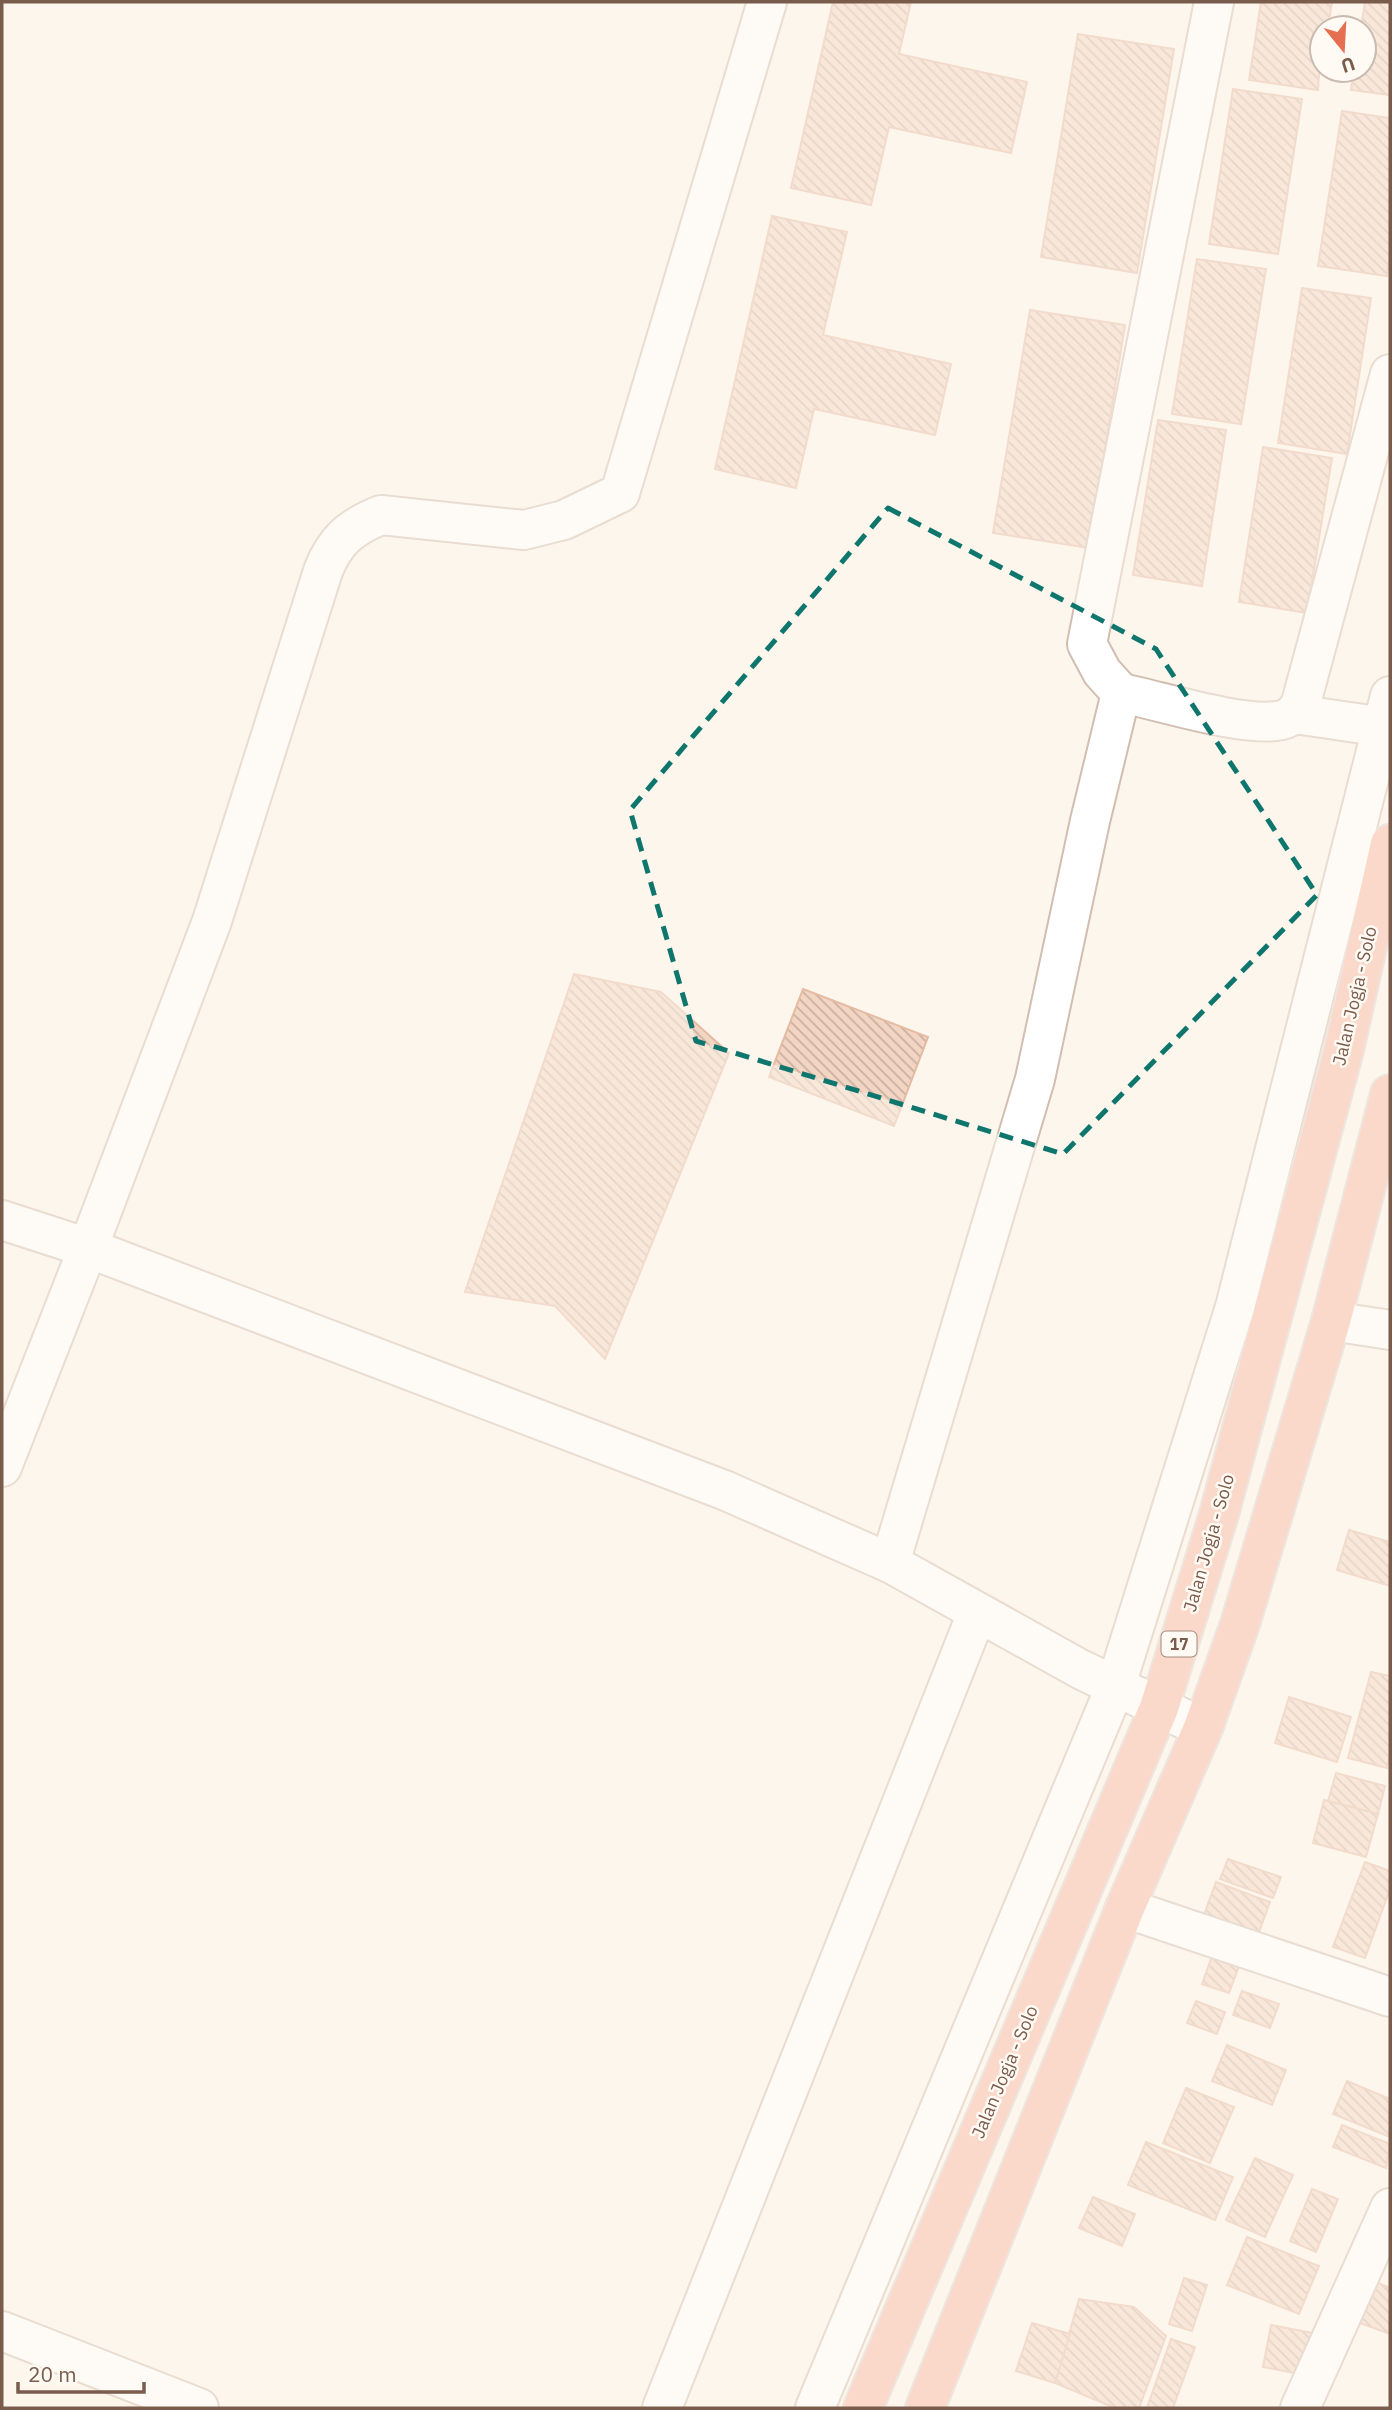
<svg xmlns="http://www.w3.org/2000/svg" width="1392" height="2410" font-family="'IBM Plex Sans',sans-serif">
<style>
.building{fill:url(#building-back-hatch);stroke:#e6bba3;stroke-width:2}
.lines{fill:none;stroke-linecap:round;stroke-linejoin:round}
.minor-casing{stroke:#d1beb0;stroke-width:42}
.highway-casing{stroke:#dad1cd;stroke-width:42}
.minor{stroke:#fff;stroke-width:38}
.highway{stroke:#f7b7a3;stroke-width:38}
.marked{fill:none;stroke:#0f766e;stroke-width:5;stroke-dasharray:14 9;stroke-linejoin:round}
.labels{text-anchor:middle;stroke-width:5;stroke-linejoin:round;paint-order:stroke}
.shield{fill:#fffaf3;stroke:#a28b7f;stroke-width:2}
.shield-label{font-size:16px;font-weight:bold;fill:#7a5c4d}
.street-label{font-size:18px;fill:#7a5c4d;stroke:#fffaf3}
</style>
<defs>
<pattern id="building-back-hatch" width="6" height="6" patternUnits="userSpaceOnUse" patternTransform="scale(1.75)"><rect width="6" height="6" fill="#f3d5c3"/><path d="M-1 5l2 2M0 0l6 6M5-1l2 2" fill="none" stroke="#cab0a1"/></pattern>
</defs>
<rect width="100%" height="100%" fill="#fdf6ec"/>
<g class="building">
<polygon points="833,2 911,2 899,54 1027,82 1011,153 889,127 871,205 791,188"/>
<polygon points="1261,2 1332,2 1328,28 1322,28 1318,90 1249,80"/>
<polygon points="1365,2 1390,2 1390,95 1351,90 1354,70 1364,70 1364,28 1361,28"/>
<polygon points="1078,34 1174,49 1137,273 1041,257"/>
<polygon points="1233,89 1302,99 1278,254 1209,244"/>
<polygon points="1342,111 1390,118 1390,254 1387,276 1318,266"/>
<polygon points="772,216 847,232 823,335 951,364 935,435 814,409 796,488 715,469"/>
<polygon points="1197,259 1266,269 1241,424 1172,414"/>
<polygon points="1302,288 1371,298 1347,454 1278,443"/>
<polygon points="1030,310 1125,325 1089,548 993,533"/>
<polygon points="1158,420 1226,430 1202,586 1133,575"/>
<polygon points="1263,447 1332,458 1307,613 1239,602"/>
<polygon points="574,974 661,992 729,1053 605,1359 555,1306 465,1292"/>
<polygon points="803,989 928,1037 894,1126 769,1077"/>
<polygon points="1349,1530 1390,1542 1390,1586 1337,1570"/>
<polygon points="1371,1672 1390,1676 1390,1755 1387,1768 1348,1758"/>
<polygon points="1289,1697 1351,1717 1337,1762 1275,1743"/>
<polygon points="1336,1773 1385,1786 1378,1814 1328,1801"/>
<polygon points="1324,1800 1378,1814 1366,1857 1313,1843"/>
<polygon points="1228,1859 1281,1877 1273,1898 1220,1879"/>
<polygon points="1365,1862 1390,1871 1390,1889 1365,1958 1333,1947"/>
<polygon points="1216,1882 1270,1902 1258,1935 1204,1915"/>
<polygon points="1212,1956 1239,1966 1229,1993 1202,1984"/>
<polygon points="1242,1991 1279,2004 1270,2028 1233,2015"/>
<polygon points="1196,2001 1225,2012 1217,2034 1187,2023"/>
<polygon points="1227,2045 1286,2070 1272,2105 1212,2081"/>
<polygon points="1347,2081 1390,2099 1390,2137 1333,2114"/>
<polygon points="1186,2088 1234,2107 1210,2163 1163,2143"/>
<polygon points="1342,2125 1390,2144 1386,2168 1333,2147"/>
<polygon points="1146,2142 1233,2177 1215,2220 1128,2185"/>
<polygon points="1255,2158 1293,2175 1265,2237 1226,2220"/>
<polygon points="1312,2189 1338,2199 1316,2252 1290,2241"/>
<polygon points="1093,2197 1135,2214 1122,2246 1079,2228"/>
<polygon points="1247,2237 1319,2266 1299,2314 1227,2285"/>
<polygon points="1184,2278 1207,2285 1192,2331 1169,2324"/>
<polygon points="1376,2282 1390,2288 1390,2334 1360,2323"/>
<polygon points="1079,2299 1134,2307 1166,2336 1139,2408 1115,2408 1055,2383"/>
<polygon points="1032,2323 1070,2334 1055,2383 1016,2371"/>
<polygon points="1271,2325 1313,2333 1305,2375 1263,2367"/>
<polygon points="1171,2339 1195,2347 1173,2408 1147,2408"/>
</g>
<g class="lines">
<g class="minor-casing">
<g id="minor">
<path d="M1121,693C1161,701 1239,726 1276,721C1289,720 1295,714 1301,703L1390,374"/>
<polyline points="1295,714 1390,728"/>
<path d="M2,1220L88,1248L212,921L323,571C335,540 351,527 381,515L524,530L564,520L620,493L767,2"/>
<polyline points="1331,1321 1390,1330"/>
<polyline points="2,1467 88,1248 724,1490 890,1563 1080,1669 1203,1728"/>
<polyline points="890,1563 1035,1079 1090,821 1121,693 1102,672 1087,644 1214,2"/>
<polyline points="1125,1908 1390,1997"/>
<polyline points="2,2331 199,2408"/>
<polyline points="662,2408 977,1613"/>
<polyline points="815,2408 1116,1685 1235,1307 1390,696"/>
<polyline points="1300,2408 1390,2208"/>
</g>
</g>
<g class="highway-casing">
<g id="highway">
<polyline points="863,2408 1159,1708 1219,1514 1344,1050 1390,844"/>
<polyline points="925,2408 1125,1908 1203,1728 1240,1624 1331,1321 1390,1094"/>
</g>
</g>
<use href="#minor" class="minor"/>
<use href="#highway" class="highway"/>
</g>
<path d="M0 0H1392V2410H0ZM888,508L1156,649L1317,895L1063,1154L696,1041L630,810Z" fill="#fdf6ec" fill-opacity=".55" fill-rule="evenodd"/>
<path class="marked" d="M888,508L1156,649L1317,895L1063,1154L696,1041L630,810Z"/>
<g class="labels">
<rect class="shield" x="1161.5" y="1631.5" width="35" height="25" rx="5"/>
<g class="shield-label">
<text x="1179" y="1650">17</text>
</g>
<g class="street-label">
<text transform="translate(1355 996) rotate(-77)" y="6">Jalan Jogja - Solo</text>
<text transform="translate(1209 1543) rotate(-74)" y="6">Jalan Jogja - Solo</text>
<text transform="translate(1005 2072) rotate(-67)" y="6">Jalan Jogja - Solo</text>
</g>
</g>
<rect width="1392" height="2410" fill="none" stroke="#7a5c4d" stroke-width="7"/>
<g transform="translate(1343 49) rotate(162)"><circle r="33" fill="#fffaf3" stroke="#cabbb1" stroke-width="2"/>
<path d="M0-5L12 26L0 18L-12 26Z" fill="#e76f51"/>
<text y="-10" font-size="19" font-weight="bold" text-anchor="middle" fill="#7a5c4d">U</text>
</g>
<path d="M18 2382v10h126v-10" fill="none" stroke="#7a5c4d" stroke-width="3.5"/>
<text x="28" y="2382" font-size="21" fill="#7a5c4d" stroke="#fffaf3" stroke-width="5" paint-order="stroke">20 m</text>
</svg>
